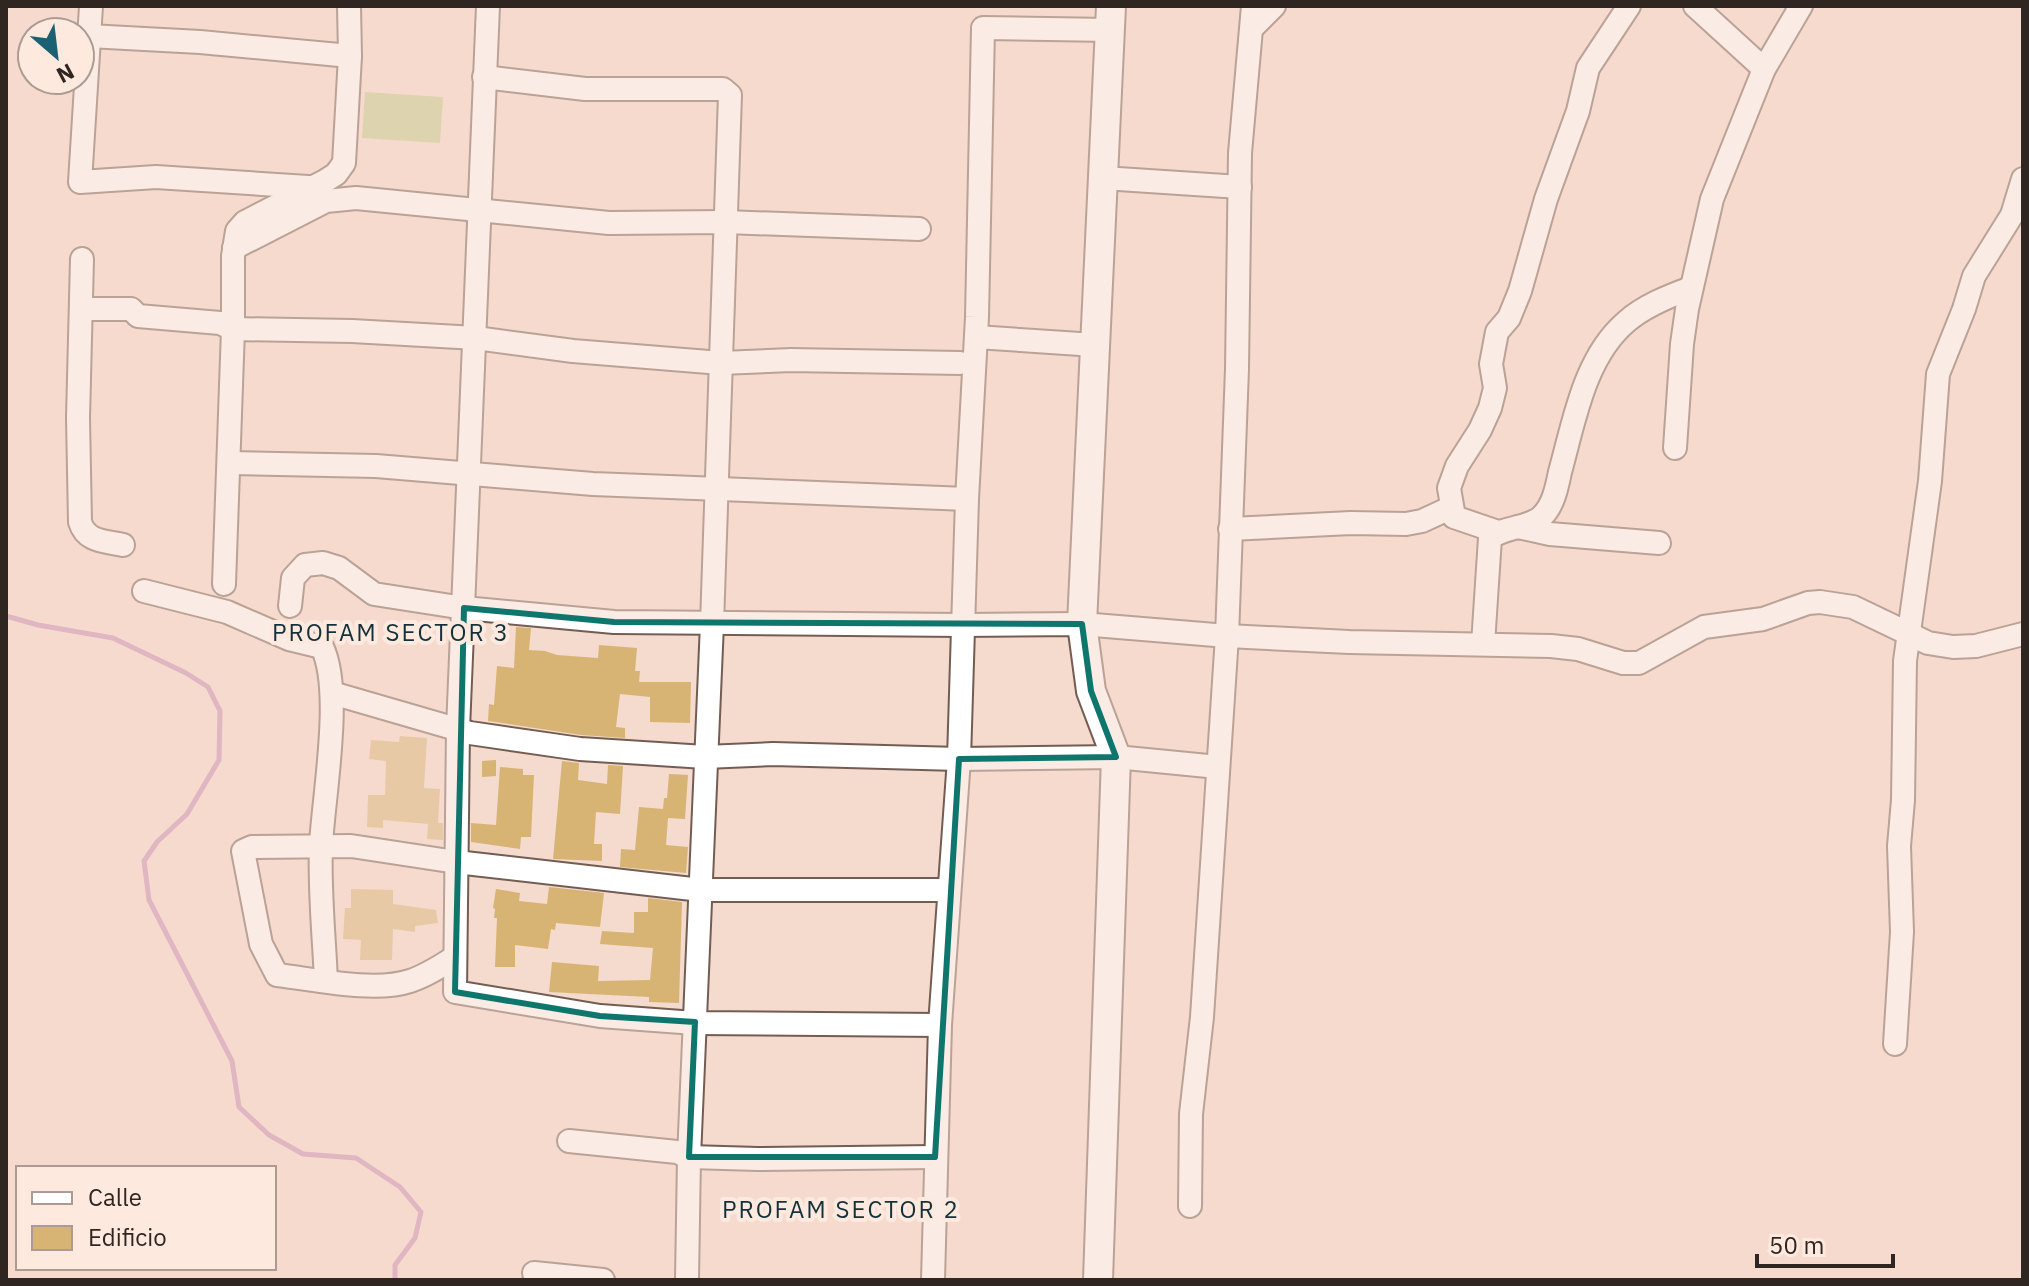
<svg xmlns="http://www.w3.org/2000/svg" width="2029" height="1286" font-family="'IBM Plex Sans',sans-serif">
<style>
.grass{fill:#c1cb8b}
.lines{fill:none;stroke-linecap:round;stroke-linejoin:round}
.stream{stroke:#c689b3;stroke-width:5}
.building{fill:#d7b474}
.minor-casing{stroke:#735d52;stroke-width:26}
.major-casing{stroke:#735d52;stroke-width:32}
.minor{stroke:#fff;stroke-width:22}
.major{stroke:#fff;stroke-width:28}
.marked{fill:none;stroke:#0f766e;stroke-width:6;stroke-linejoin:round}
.labels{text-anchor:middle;stroke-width:8;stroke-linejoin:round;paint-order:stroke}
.neighbourhood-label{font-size:24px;letter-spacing:2px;fill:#12313a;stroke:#fee9df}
</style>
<rect width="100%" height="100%" fill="#f5dace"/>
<polygon class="grass" points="365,92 443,97 440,143 362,138"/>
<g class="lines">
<polyline class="stream" points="6,616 38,625 113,638 186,673 208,687 220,711 219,760 187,814 157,842 144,861 149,900 232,1061 239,1107 269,1135 303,1154 356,1158 400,1187 421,1212 415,1238 395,1265 395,1280"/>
</g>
<g class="building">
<polygon points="516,627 531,628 529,650 545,651 557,655 598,658 599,645 637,648 635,671 640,671 639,682 691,682 690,723 650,722 650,697 620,694 616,727 625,728 625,738 581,735 488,721 489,704 494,705 497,666 514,668"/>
<polygon points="400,736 427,738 424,788 440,789 438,823 443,823 443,840 427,839 428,824 383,820 383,828 367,827 368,795 385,795 386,761 369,759 371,740 399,742"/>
<polygon points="496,760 496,776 482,777 482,761"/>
<polygon points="562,761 579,763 578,780 607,784 608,765 623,766 620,814 596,812 594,844 602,844 602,861 553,859"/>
<polygon points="500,767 523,769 523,775 534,775 531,837 521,837 520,849 471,842 471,823 496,825"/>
<polygon points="669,774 688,775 685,819 668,818 666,845 688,847 686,873 620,867 621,849 635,850 639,807 663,809 664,798 667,798"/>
<polygon points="549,887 604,893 600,927 556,923 555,930 551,929 548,949 515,945 515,967 495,967 497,918 494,918 495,909 493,908 496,889 520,893 519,901 547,904"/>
<polygon points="351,889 393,890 393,904 436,910 438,923 415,926 415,932 393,929 392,960 360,960 361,940 343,939 345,908 351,908"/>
<polygon points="648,898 682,902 679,1003 649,1002 649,997 549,992 552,962 599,966 598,981 650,980 653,948 600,944 602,931 634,933 634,912 648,912"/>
</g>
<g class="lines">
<g class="minor-casing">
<g id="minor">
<polyline points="91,6 80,182 156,177 308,187"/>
<polyline points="488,6 458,729 455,992 600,1016 695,1023 940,1025"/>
<polyline points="1695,6 1764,69"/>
<polyline points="1252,28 1274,6"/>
<polyline points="89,36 200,42 350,56"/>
<polyline points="484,77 585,89 723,89 730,95 712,624 689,1157 687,1280"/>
<polyline points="1103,178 1240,187"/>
<polyline points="234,248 326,201 356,198 609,223 725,222 919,229"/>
<path d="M82,259L78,418L80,522C86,542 105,541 123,545"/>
<polyline points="81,309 131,309 138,316 220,323 233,329 352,331 476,338 573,351 721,363 791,360 960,363"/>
<polyline points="976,337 1095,345"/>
<polyline points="1675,448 1682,344 1687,309 1712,199 1764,69 1801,6"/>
<polyline points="229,463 376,466 593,484 967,499"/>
<polyline points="1518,527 1550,534 1659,543"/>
<polyline points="1230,529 1351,523 1406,524 1422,521 1450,508"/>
<polyline points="1498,532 1454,517 1449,488 1457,466 1480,430 1490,408 1495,388 1491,364 1497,332 1509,318 1520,291 1546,199 1578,111 1588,68 1629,6"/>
<polyline points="224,584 233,329 233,256 237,231 245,222 325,181 336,174 344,163 350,56 349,6"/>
<path d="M144,591L227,612L289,639L322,647C343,690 324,793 321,844C319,889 324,935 326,981"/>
<polyline points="290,606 293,578 305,565 323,563 339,568 374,594 464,608 614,622 961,625 1082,624 1227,636 1349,642 1551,646 1578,649 1623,663 1639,663 1704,627 1763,619 1808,603 1820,602 1853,607 1928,643 1953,647 1976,646 2023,634"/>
<path d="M1483,644L1490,538C1505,526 1527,529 1541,517C1553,507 1557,487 1560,472C1574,422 1584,358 1626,322C1644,306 1669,296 1691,288"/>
<polyline points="332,693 470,733 580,749 705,757 773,754 959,759 1116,757 1218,767"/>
<path d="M455,957C441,966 426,976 410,981C374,993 314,979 277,975L261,944L243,851L252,847L351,846L456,862L701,890H949"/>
<polyline points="1895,1044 1902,932 1899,846 1903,800 1905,661 1930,481 1938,374 1964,309 1974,276 2012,215 2023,179"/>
<polyline points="569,1141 677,1152 689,1157 758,1159 935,1157"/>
<polyline points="1190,1206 1191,1114 1202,1017 1227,636 1237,369 1240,153 1253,6"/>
<polyline points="534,1273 603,1280"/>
<polyline points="933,1280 940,1025 959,759 967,499 977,317 983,28 1110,30"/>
</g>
</g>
<g class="major-casing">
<polyline id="major" points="1098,1280 1116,757 1091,691 1082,624 1111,6"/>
</g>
<use href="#minor" class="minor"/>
<use href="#major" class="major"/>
</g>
<path d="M0 0H2029V1286H0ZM464,608L614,622L1082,624L1091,691L1116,757L959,759L935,1157H689L695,1022L600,1016L455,992Z" fill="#f5dace" fill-opacity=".55" fill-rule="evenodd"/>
<path class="marked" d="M464,608L614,622L1082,624L1091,691L1116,757L959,759L935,1157H689L695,1022L600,1016L455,992Z"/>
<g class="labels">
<g class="neighbourhood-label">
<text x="391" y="641">PROFAM SECTOR 3</text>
<text x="841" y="1218">PROFAM SECTOR 2</text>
</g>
</g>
<rect width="2029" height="1286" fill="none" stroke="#302621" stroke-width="16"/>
<rect x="16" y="1166" width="260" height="104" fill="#fee9df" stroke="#ac9b93" stroke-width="2"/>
<rect x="32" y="1192" width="40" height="12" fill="#ffffff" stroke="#ac9b93" stroke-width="2"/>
<text x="88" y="1206" font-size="24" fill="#302621">Calle</text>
<rect x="32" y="1226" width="40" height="24" fill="#d7b474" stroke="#ac9b93" stroke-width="2"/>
<text x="88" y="1246" font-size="24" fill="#302621">Edificio</text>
<g transform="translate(56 56) rotate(152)"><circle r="38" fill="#fee9df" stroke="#ac9b93" stroke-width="2"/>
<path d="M0-6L14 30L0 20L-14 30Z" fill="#1c6173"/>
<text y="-12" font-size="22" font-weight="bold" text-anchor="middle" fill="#302621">N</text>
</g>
<path d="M1757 1254v12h136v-12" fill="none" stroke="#302621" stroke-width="4"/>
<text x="1769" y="1254" font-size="24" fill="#302621" stroke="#fee9df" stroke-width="6" paint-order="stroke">50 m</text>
</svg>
